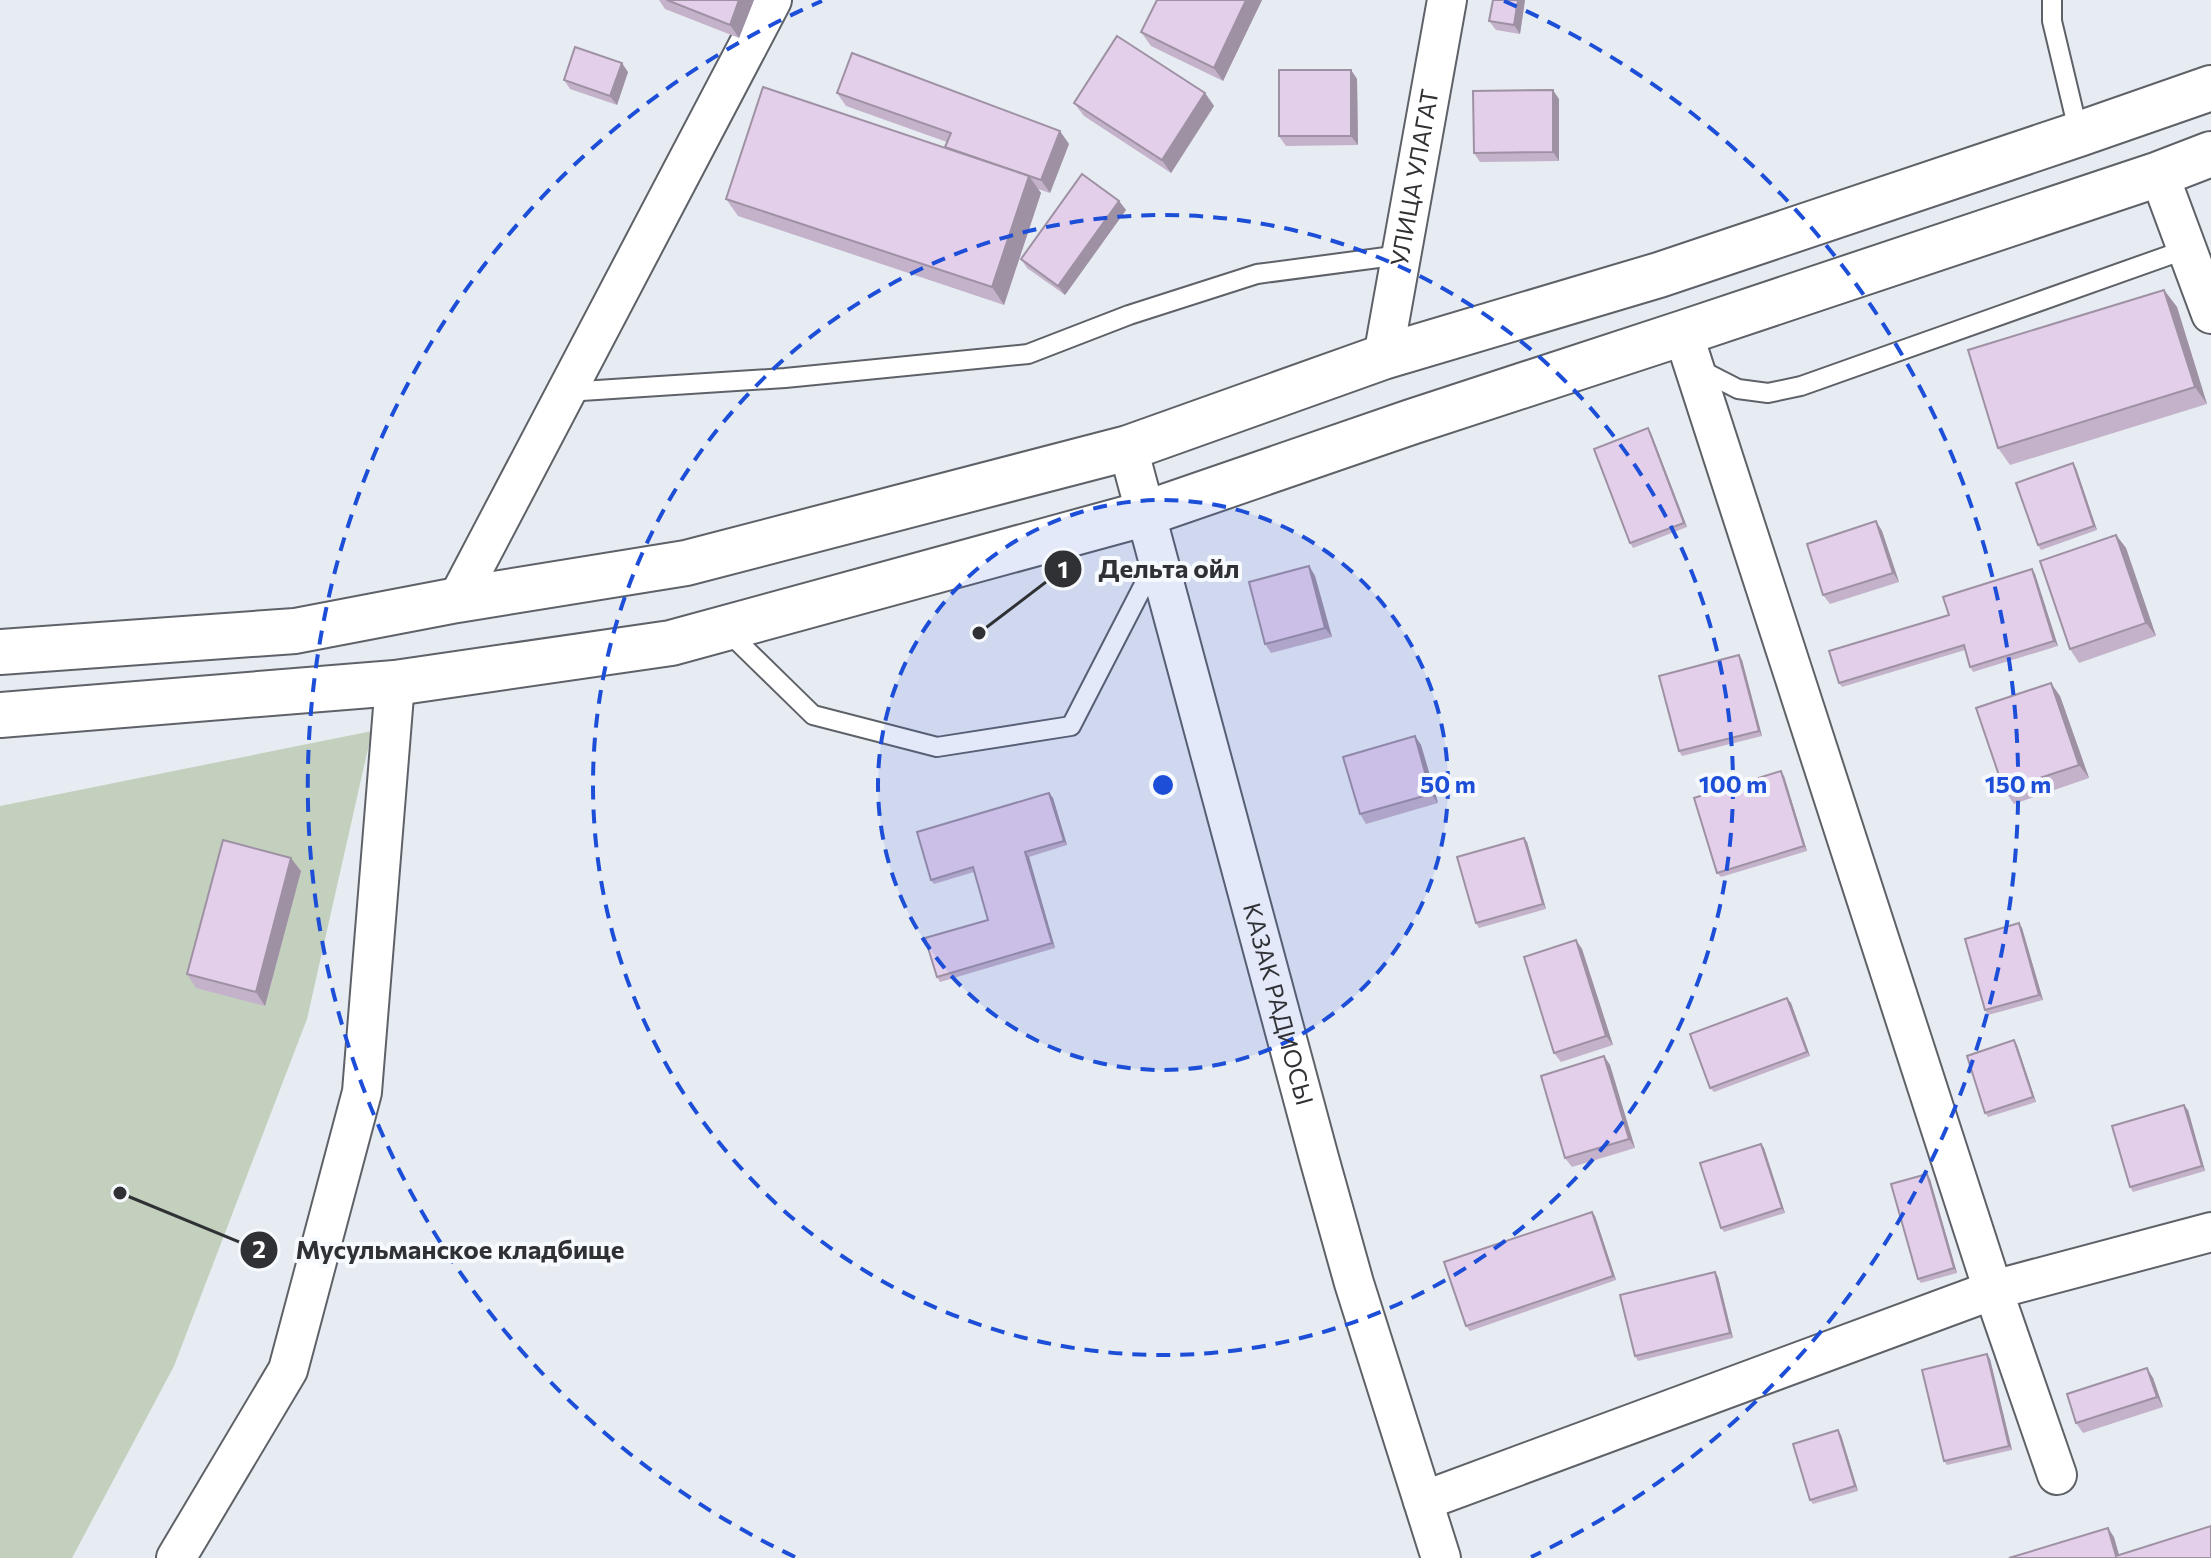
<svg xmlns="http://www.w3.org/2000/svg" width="2211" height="1558" font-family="Commissioner,sans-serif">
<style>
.green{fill:#c4d0be}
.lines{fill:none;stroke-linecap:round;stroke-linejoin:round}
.service-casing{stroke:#5e6268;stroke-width:22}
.minor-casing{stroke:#5e6268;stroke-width:42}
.secondary-casing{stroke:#5e6268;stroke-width:48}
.service{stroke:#fff;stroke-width:18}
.minor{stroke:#fff;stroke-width:38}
.secondary{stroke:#fff;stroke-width:44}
.wall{fill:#c3b2c9}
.shaded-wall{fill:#9f91a4}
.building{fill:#e3cfea;stroke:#9f91a4;stroke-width:2}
.ring{fill:none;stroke:#1d4ed8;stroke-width:4;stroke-dasharray:14 10}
.labels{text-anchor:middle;stroke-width:8;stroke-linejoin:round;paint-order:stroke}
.street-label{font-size:24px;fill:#303134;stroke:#f6f9fe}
.centre{fill:#1d4ed8;stroke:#f6f9fe;stroke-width:4}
.ring-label{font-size:24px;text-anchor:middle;font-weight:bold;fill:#1d4ed8;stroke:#f6f9fe;stroke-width:8;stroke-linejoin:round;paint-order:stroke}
.leader{fill:none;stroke:#303134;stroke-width:3}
.callout-dot{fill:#303134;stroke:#f6f9fe;stroke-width:3}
.mark-label{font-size:24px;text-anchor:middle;font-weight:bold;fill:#fff}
.callout-label{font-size:26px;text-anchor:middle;font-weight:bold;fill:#303134;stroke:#f6f9fe;stroke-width:8;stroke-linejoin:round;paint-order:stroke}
</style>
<rect width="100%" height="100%" fill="#e7ecf2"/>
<polygon class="green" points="372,731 307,1019 174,1366 72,1558 0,1558 0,806"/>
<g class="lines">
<g class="service-casing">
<g id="service">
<polyline points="2052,0 2052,21 2079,134"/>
<polyline points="1695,367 1738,389 1768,393 1801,386 2187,249"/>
<polyline points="566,392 785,378 1028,354 1129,315 1257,274 1401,255"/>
<polyline points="726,630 813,715 937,747 1071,726 1156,561"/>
</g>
</g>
<g class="minor-casing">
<g id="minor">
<polyline points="2159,174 2211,314"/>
<polyline points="1683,333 1993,1290 2057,1475"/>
<path id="s1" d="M1383,357L1447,0"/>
<path id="s2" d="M1128,448L1319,1158L1354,1283L1441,1558"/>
<polyline points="457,600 772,0"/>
<polyline points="1423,1501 1993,1290 2211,1232"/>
<polyline points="176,1558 288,1370 362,1092 395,683"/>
</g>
</g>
<g class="secondary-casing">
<g id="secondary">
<polyline points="0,652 295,631 457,600 686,563 1128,448 1383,357 1659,275 2079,134 2211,88"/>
<polyline points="0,715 395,683 671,643 1147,513 1411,422 1683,333 2159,174 2211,154"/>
</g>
</g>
<use href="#service" class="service"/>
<use href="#minor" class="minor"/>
<use href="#secondary" class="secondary"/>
</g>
<g class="wall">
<polygon points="659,0 754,0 739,38 665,9"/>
<polygon points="1157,0 1262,0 1223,81 1151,46 1141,32"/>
<polygon points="1493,0 1525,0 1520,34 1496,30 1489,21"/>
<polygon points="1351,70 1357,79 1358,145 1286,146 1279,136"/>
<polygon points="628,72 617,105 570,89 564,80"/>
<polygon points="837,93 1069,144 1050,193 1038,189 1041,193 1004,305 738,216 726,199 946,148 947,142 846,106"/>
<polygon points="1205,93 1214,106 1171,173 1084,116 1074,103"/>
<polygon points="1559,99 1559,161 1480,162 1474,153"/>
<polygon points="1119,201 1126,210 1065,295 1027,268 1021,259"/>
<polygon points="2164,290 2177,307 2207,404 2010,465 1998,448"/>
<polygon points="1651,433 1687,527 1633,548 1630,543"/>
<polygon points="2073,463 2076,468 2097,530 2041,550 2038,545"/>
<polygon points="1876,521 1882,531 1899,582 1830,604 1823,595"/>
<polygon points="2116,535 2126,548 2156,636 2079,663 2070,649"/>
<polygon points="1309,566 1315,576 1332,637 1271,653 1265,644"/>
<polygon points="2032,569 2035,574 2058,646 1973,672 1970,667 1965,650 1842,687 1839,683 1949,615"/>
<polygon points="1742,660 1762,736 1682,756 1679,751"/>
<polygon points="2060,696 2089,778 2014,804 2004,790"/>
<polygon points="1415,736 1421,745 1438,803 1366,824 1360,814"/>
<polygon points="1784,776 1807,851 1721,877 1717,873"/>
<polygon points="1049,793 1053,798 1067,845 1029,857 1055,948 940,982 937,977 988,920 974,872 934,884 931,880"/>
<polygon points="1524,838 1527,842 1546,909 1479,928 1476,923"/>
<polygon points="301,871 265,1006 196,988 187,974"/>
<polygon points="2019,923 2022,928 2043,1000 1988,1015 1985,1010"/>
<polygon points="1576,940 1582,949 1613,1045 1561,1062 1554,1053"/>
<polygon points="1787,998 1791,1003 1810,1056 1714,1092 1710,1088"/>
<polygon points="2017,1045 2036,1102 1988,1117 1985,1113"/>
<polygon points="1604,1056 1610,1065 1635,1148 1572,1167 1565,1158"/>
<polygon points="2188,1110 2205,1171 2133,1192 2130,1187"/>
<polygon points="1761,1144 1764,1148 1785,1213 1724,1232 1721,1228"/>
<polygon points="1930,1179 1957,1273 1921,1283 1918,1279"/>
<polygon points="1595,1216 1616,1280 1470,1331 1466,1326"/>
<polygon points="1715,1272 1718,1277 1733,1338 1638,1361 1635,1356"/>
<polygon points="1987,1354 1990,1359 2012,1450 1947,1465 1944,1461"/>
<polygon points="2147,1368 2153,1378 2163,1407 2083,1433 2076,1423"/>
<polygon points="1841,1435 1858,1491 1813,1504 1810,1500"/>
</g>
<g class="shaded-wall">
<polygon points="739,0 754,0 739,38 730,25"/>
<polygon points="1246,0 1262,0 1223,81 1214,68"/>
<polygon points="1518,0 1525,0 1520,34 1514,25"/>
<polygon points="622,63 628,72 617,105 610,96"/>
<polygon points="1351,70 1357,79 1358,145 1351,136"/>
<polygon points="1553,90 1559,99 1559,161 1553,152"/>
<polygon points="1205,93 1214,106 1171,173 1162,160"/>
<polygon points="1060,131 1069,144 1050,193 1041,180"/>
<polygon points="1029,176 1041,193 1004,305 992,287"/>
<polygon points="1119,201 1126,210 1065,295 1058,286"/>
<polygon points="2164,290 2177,307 2207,404 2195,387"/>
<polygon points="1648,428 1651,433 1687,527 1684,523"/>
<polygon points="2073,463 2076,468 2097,530 2094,526"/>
<polygon points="1876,521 1882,531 1899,582 1893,573"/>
<polygon points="2116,535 2126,548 2156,636 2146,623"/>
<polygon points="1309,566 1315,576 1332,637 1325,628"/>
<polygon points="2032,569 2035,574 2058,646 2054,641"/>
<polygon points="1739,655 1742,660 1762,736 1759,731"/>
<polygon points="2051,683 2060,696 2089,778 2079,765"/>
<polygon points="1415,736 1421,745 1438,803 1431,794"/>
<polygon points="1781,771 1784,776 1807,851 1804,846"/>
<polygon points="1049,793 1053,798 1067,845 1064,841"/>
<polygon points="1524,838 1527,842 1546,909 1543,904"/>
<polygon points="1025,852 1029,857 1055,948 1052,943"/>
<polygon points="291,858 301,871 265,1006 256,992"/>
<polygon points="2019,923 2022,928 2043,1000 2039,995"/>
<polygon points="1576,940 1582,949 1613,1045 1606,1036"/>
<polygon points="1787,998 1791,1003 1810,1056 1807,1052"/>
<polygon points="2014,1040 2017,1045 2036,1102 2033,1097"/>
<polygon points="1604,1056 1610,1065 1635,1148 1629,1139"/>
<polygon points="2184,1105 2188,1110 2205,1171 2202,1166"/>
<polygon points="1761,1144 1764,1148 1785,1213 1782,1208"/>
<polygon points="1927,1174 1930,1179 1957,1273 1954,1268"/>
<polygon points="1592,1212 1595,1216 1616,1280 1613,1276"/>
<polygon points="1715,1272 1718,1277 1733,1338 1730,1333"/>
<polygon points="1987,1354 1990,1359 2012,1450 2009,1446"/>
<polygon points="2147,1368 2153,1378 2163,1407 2157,1397"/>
<polygon points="1838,1430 1841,1435 1858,1491 1855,1486"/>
<polygon points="2108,1528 2114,1537 2120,1558 2116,1556"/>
</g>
<g class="building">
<polygon points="667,0 739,0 730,25"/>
<polygon points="1157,0 1246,0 1214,68 1141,32"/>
<polygon points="1493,0 1518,0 1514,25 1489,21"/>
<polygon points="1117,36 1205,93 1162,160 1074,103"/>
<polygon points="575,47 622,63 610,96 564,80"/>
<polygon points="852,53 1060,131 1041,180 945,147 951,133 837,93"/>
<rect x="1279" y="70" width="72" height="66"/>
<polygon points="763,87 1029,176 992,287 726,199"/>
<polygon points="1553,90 1553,152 1474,153 1473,91"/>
<polygon points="1082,174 1119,201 1058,286 1021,259"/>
<polygon points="2164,290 2195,387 1998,448 1968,350"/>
<polygon points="1648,428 1684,523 1630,543 1594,449"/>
<polygon points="2073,463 2094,526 2038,545 2016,483"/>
<polygon points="1876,521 1893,573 1823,595 1807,544"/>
<polygon points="2116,535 2146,623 2070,649 2040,561"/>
<polygon points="1309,566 1325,628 1265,644 1249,582"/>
<polygon points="2032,569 2054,641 1970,667 1964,645 1839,683 1829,651 1949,615 1943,597"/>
<polygon points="1739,655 1759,731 1679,751 1659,676"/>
<polygon points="2051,683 2079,765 2004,790 1976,708"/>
<polygon points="1415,736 1431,794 1360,814 1343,757"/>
<polygon points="1781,771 1804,846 1717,873 1694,798"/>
<polygon points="1049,793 1064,841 1025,852 1052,943 937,977 925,938 988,920 973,867 931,880 917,832"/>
<polygon points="1524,838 1543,904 1476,923 1457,857"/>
<polygon points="223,840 291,858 256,992 187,974"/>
<polygon points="2019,923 2039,995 1985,1010 1965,939"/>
<polygon points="1576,940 1606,1036 1554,1053 1524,957"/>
<polygon points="1787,998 1807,1052 1710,1088 1690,1034"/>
<polygon points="2014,1040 2033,1097 1985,1113 1967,1056"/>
<polygon points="1604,1056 1629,1139 1565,1158 1541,1076"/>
<polygon points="2184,1105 2202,1166 2130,1187 2112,1126"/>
<polygon points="1761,1144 1782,1208 1721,1228 1700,1163"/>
<polygon points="1927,1174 1954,1268 1918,1279 1891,1184"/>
<polygon points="1592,1212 1613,1276 1466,1326 1444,1262"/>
<polygon points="1715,1272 1730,1333 1635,1356 1620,1295"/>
<polygon points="1987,1354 2009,1446 1944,1461 1922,1370"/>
<polygon points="2147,1368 2157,1397 2076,1423 2067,1394"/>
<polygon points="1838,1430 1855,1486 1810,1500 1793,1444"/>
<polygon points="2211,1526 2211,1558 2009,1558 2108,1528 2116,1556"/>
</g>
<circle cx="1163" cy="785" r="285" fill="#1d4ed8" fill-opacity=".12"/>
<g class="ring">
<circle cx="1163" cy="785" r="285"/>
<circle cx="1163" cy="785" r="570"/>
<path d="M795 1557A855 855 0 0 1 822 1M1504 1A855 855 0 0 1 1531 1557"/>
</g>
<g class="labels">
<g class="street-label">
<text dy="8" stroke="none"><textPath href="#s1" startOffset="182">УЛИЦА УЛАГАТ</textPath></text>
<text dy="8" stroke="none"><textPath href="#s2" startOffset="576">КАЗАК РАДИОСЫ</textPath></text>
</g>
</g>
<circle cx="1163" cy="785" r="12" class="centre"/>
<g class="ring-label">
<text x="1448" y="793">50 m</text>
<text x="1733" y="793">100 m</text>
<text x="2018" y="793">150 m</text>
</g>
<path class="leader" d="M979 633L1063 569M120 1193L259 1250"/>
<g class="callout-dot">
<circle cx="979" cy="633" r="8"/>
<circle cx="120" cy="1193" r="8"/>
<circle cx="1063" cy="569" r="20"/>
<circle cx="259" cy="1250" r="20"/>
</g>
<g class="mark-label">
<text x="1063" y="578">1</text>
<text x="259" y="1258">2</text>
</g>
<g class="callout-label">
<text x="1169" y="578">Дельта ойл</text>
<text x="460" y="1259">Мусульманское кладбище</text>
</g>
</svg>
